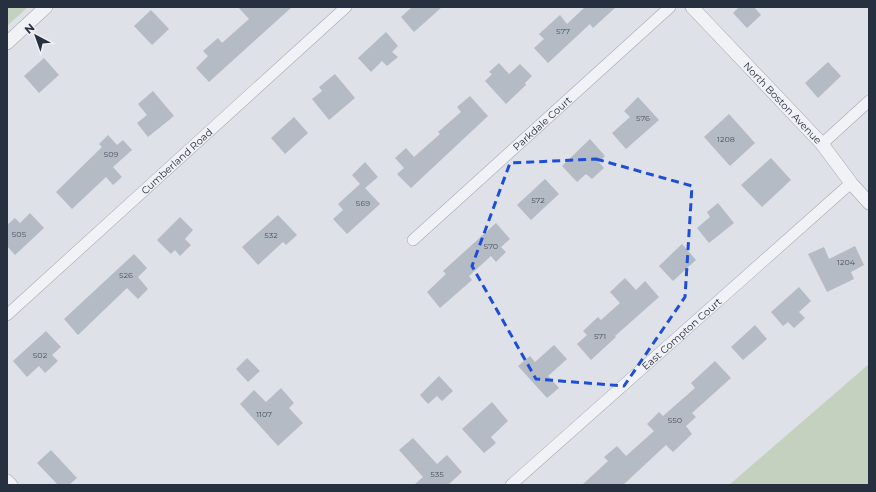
<svg xmlns="http://www.w3.org/2000/svg" width="876" height="492" font-family="Montserrat,sans-serif">
<style>
.green{fill:#c4d1bf}
.building{fill:#b5bbc4}
.lines{fill:none;stroke-linecap:round;stroke-linejoin:round}
.minor-casing{stroke:#a3a8b1;stroke-width:12}
.tertiary-casing{stroke:#a3a8b1;stroke-width:14}
.minor{stroke:#f0f2f6;stroke-width:11}
.tertiary{stroke:#f0f2f6;stroke-width:13}
.marked{fill:none;stroke:#1d4ed8;stroke-width:3;stroke-dasharray:8 5;stroke-linejoin:round}
.labels{text-anchor:middle;stroke-width:3;stroke-linejoin:round;paint-order:stroke}
.number-label{font-size:8px;fill:#4a5360}
.street-label{font-size:10px;fill:#27303e;stroke:#edf0f5}
</style>
<rect width="100%" height="100%" fill="#dee1e7"/>
<g class="green">
<polygon points="7,7 28,7 7,26"/>
<polygon points="869,364 869,485 729,485"/>
</g>
<g class="building">
<polygon points="238,7 292,7 209,82 196,68 208,56 203,51 218,38 222,43 249,19"/>
<polygon points="412,7 442,7 414,32 401,17"/>
<polygon points="585,7 616,7 593,28 590,24 548,63 534,48 544,39 539,34 560,15 567,24"/>
<polygon points="739,7 754,7 761,15 747,28 733,13"/>
<polygon points="151,10 169,29 152,45 134,26"/>
<polygon points="386,32 398,46 392,52 398,57 387,66 382,61 371,72 358,58"/>
<polygon points="44,58 59,75 39,93 24,76"/>
<polygon points="828,62 841,76 818,98 805,83"/>
<polygon points="499,63 509,74 520,64 532,76 525,83 526,85 506,104 485,81 492,74 489,72"/>
<polygon points="335,74 355,98 329,120 312,99 322,91 319,87"/>
<polygon points="153,91 174,116 148,137 137,123 147,115 138,104"/>
<polygon points="470,96 488,116 411,188 397,174 404,168 395,158 406,148 414,157 440,134 438,132 461,112 457,107"/>
<polygon points="638,97 659,120 626,149 612,133 630,117 624,111"/>
<polygon points="729,114 755,143 730,166 704,137"/>
<polygon points="294,117 308,133 285,154 271,138"/>
<polygon points="108,135 117,145 123,140 132,150 113,167 122,177 113,185 106,177 72,209 56,192 102,147 99,144"/>
<polygon points="590,139 605,156 599,162 604,168 592,179 586,174 577,182 562,166"/>
<polygon points="771,158 791,180 762,207 741,185"/>
<polygon points="365,162 378,177 365,188 380,204 347,234 333,219 343,210 338,204 360,184 352,175"/>
<polygon points="545,179 559,194 531,220 517,205"/>
<polygon points="718,203 734,223 709,243 697,228 710,217 707,212"/>
<polygon points="30,213 44,228 15,255 7,246 7,225 15,218 20,223"/>
<polygon points="278,215 297,235 286,245 283,242 258,265 242,247"/>
<polygon points="180,217 193,230 185,239 191,245 180,256 175,250 171,254 157,240"/>
<polygon points="496,223 510,239 501,247 506,252 496,262 491,256 469,276 472,280 440,308 427,292 446,274 443,271"/>
<polygon points="682,244 696,260 673,281 659,266"/>
<polygon points="855,246 864,265 851,272 854,279 827,292 808,254 824,247 829,259"/>
<polygon points="134,254 147,268 138,277 148,289 138,299 127,288 78,335 64,319"/>
<polygon points="625,278 636,290 645,281 659,297 615,336 616,337 591,360 577,344 587,335 583,331 598,317 601,320 620,303 610,292"/>
<polygon points="799,287 811,301 799,312 805,318 794,328 788,322 783,326 771,312"/>
<polygon points="755,325 767,339 743,360 731,347"/>
<polygon points="46,331 61,347 52,355 58,361 45,373 39,366 27,377 13,361"/>
<polygon points="554,345 567,359 548,376 559,388 547,398 518,366 530,356 535,362"/>
<polygon points="247,358 260,371 248,382 236,369"/>
<polygon points="715,361 731,378 692,413 696,417 686,426 692,434 673,452 666,445 623,485 582,485 608,461 604,457 617,446 626,456 654,431 647,424 659,412 663,416 695,388 691,383"/>
<polygon points="439,376 453,391 442,401 437,396 428,404 420,395"/>
<polygon points="281,388 294,403 289,408 303,423 278,446 240,404 254,390 266,402"/>
<polygon points="492,402 508,421 491,437 496,443 484,453 462,429"/>
<polygon points="413,438 437,464 447,455 462,472 448,485 414,485 423,477 399,450"/>
<polygon points="51,450 77,478 69,485 58,485 37,463"/>
</g>
<g class="lines">
<g class="minor-casing">
<g id="minor">
<polyline points="822,144 869,101"/>
<path id="s1" d="M413,240L670,7"/>
<path id="s2" d="M7,315L346,7"/>
<path id="s3" d="M511,485L851,183"/>
</g>
</g>
<g class="tertiary-casing">
<g id="tertiary">
<path id="s4" d="M692,7L822,144L851,183L869,203"/>
<polyline points="7,43 46,7"/>
<polyline points="7,481 11,485"/>
</g>
</g>
<use href="#minor" class="minor"/>
<use href="#tertiary" class="tertiary"/>
</g>
<path class="marked" d="M596,159L692,186L685,297L624,386L536,379L472,266L510,163Z"/>
<g class="labels">
<g class="number-label">
<text x="563" y="34">577</text>
<text x="643" y="121">576</text>
<text x="726" y="142">1208</text>
<text x="111" y="157">509</text>
<text x="538" y="203">572</text>
<text x="363" y="206">569</text>
<text x="19" y="237">505</text>
<text x="271" y="238">532</text>
<text x="491" y="249">570</text>
<text x="846" y="265">1204</text>
<text x="126" y="278">526</text>
<text x="600" y="339">571</text>
<text x="40" y="358">502</text>
<text x="264" y="417">1107</text>
<text x="675" y="423">550</text>
<text x="437" y="477">535</text>
</g>
<g class="street-label">
<text dy="4" stroke="none"><textPath href="#s4" startOffset="132">North Boston Avenue</textPath></text>
<text dy="4" stroke="none"><textPath href="#s1" startOffset="174">Parkdale Court</textPath></text>
<text dy="4" stroke="none"><textPath href="#s2" startOffset="229">Cumberland Road</textPath></text>
<text dy="4" stroke="none"><textPath href="#s3" startOffset="228">East Compton Court</textPath></text>
</g>
</g>
<rect width="876" height="492" fill="none" stroke="#27303e" stroke-width="16"/>
<g transform="translate(36 36) rotate(319)" stroke="#edf0f5" stroke-width="3" paint-order="stroke">
<path d="M0-3L7 15L0 10L-7 15Z" fill="#27303e"/>
<text y="-6" font-size="11" font-weight="bold" text-anchor="middle" fill="#27303e">N</text>
</g>
</svg>
